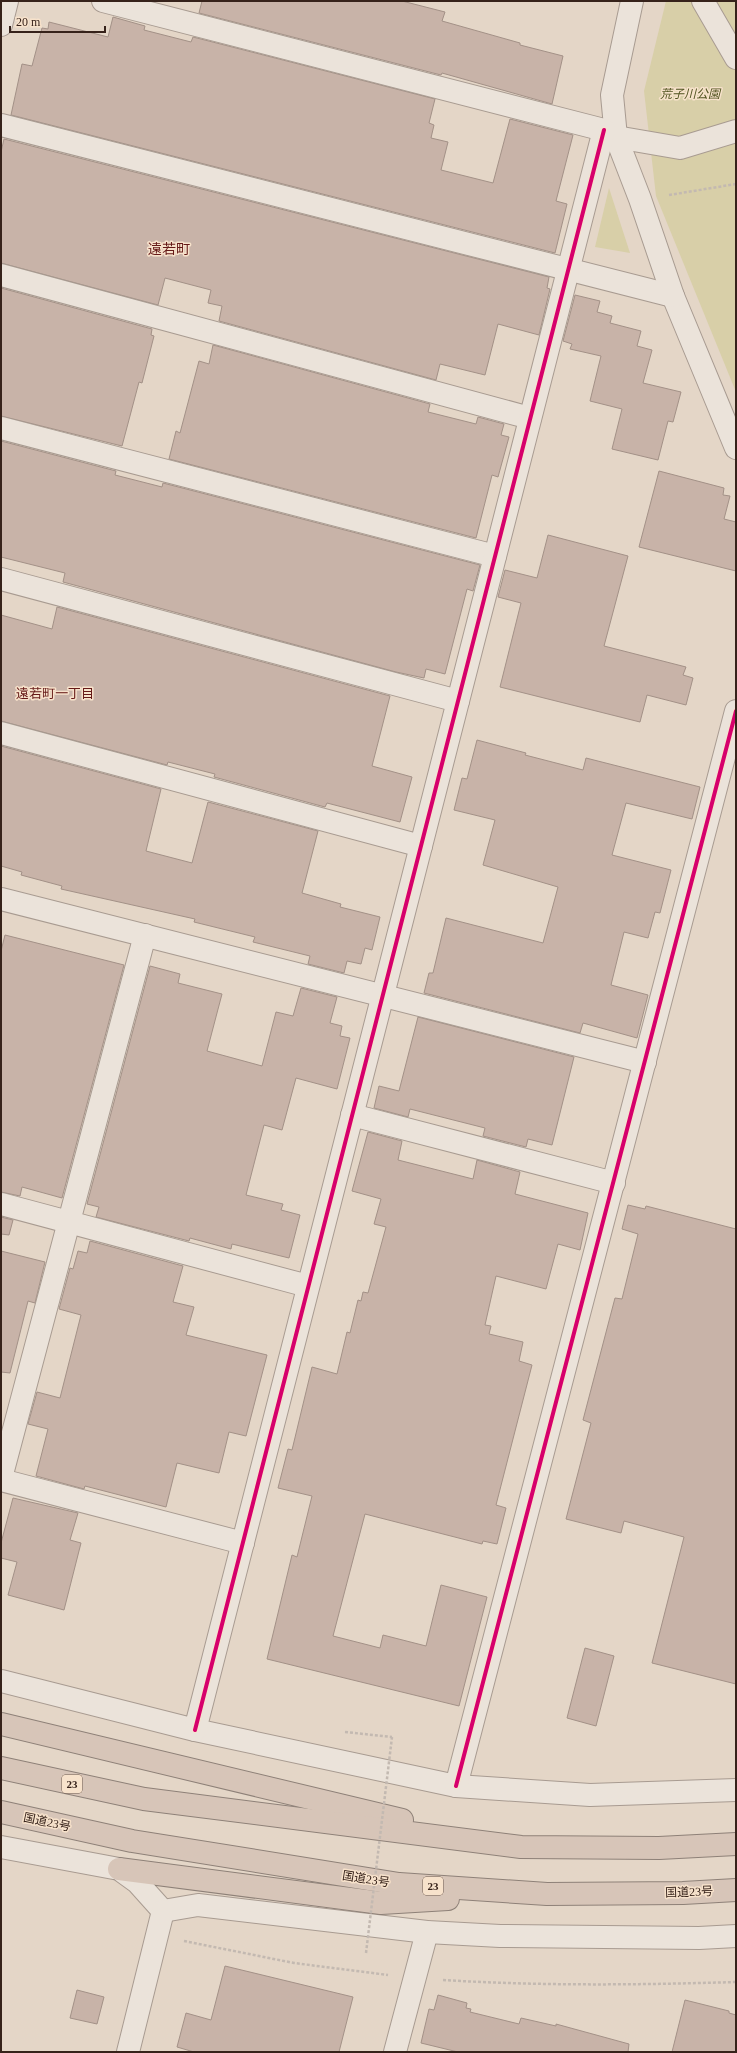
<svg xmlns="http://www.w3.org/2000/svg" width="737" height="2053" font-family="'Times New Roman','Noto Sans JP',serif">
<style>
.green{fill:#d8cfa8}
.building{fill:#c8b3a8;stroke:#a39187}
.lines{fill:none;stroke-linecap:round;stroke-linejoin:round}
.minor-casing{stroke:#a89b91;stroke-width:24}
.highway-casing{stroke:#8e8178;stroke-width:24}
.path{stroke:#c3b9b1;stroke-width:2.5;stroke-dasharray:3 2;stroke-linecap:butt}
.minor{stroke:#ebe3da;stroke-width:22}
.highway{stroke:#d7c5b8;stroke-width:22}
.path-bridge{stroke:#c3b9b1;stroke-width:2.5;stroke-dasharray:3 2;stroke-linecap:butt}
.cycleway-casing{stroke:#f7e2cb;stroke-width:6}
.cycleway{stroke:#d6006c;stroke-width:4}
.labels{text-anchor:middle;stroke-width:3;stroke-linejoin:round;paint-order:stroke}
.shield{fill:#f7e2cb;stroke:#705c4f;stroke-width:1}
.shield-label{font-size:11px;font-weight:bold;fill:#36221a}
.park-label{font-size:12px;font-style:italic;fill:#50531f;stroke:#f7e2cb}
.street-label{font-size:12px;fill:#36221a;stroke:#f7e2cb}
.neighbourhood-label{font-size:13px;fill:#651917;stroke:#f7e2cb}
.quarter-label{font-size:14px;fill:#651917;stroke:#f7e2cb}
</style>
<rect width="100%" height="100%" fill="#e4d6c7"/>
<g class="green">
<polygon points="666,1 736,1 736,392 656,196 644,91"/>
<polygon points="609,188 630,253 595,247"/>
</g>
<g class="building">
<polygon points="202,1 402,1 445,12 442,21 520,43 520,45 563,56 552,104 442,73 441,75 199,13"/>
<polygon points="113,17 145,26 144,30 191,42 193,37 435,99 429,123 434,125 431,138 448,142 441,170 493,183 510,119 573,135 556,201 567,204 555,253 11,115 22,64 32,66 42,28 48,29 49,22 108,37"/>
<polygon points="4,139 549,277 547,288 550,289 539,335 498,324 485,375 440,364 436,380 219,321 222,306 208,303 211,290 165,278 158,305 1,263 1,152"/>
<polygon points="1,288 152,329 151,335 154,336 142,383 139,382 122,446 1,416"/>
<polygon points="575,295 600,301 597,312 612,316 610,323 641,331 637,346 652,350 643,383 681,392 673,422 668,421 658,460 612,449 622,409 590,401 601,356 570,349 572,344 563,341"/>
<polygon points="213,345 430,404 428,412 476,424 478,417 504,424 501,435 509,437 498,477 492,475 476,538 169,459 176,431 180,433 199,361 209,364"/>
<polygon points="1,441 116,471 115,475 162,487 163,483 480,565 473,591 467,589 445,674 426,669 424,678 396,672 63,582 65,573 1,557"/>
<polygon points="659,471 724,488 723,495 730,496 724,519 736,522 736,571 639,547"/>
<polygon points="548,535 628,556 604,646 686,667 683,675 693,678 686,705 647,695 640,722 500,687 521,603 498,597 505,570 537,578"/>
<polygon points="57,607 390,696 372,766 412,777 400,822 327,803 325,807 214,777 215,774 168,762 167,765 1,721 1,615 52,629"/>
<polygon points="477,740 526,753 525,755 583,770 586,758 700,787 692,819 626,803 612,855 671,870 660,913 655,912 648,938 624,932 611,985 648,995 637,1038 583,1023 580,1033 424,993 429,973 433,973 446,918 543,943 558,887 483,865 495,820 454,810 462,778 467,779"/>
<polygon points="1,746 161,789 146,851 192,863 208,802 318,831 302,893 341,904 340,907 380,917 372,950 365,948 361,964 347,961 344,973 308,964 310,956 253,942 255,937 194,922 195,919 61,889 62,886 21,875 22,872 1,866"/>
<polygon points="5,935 124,965 62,1198 22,1187 20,1196 1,1192 1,951"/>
<polygon points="150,966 180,974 178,983 222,994 207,1051 262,1066 276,1012 293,1016 301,988 337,997 330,1023 342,1026 340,1036 350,1038 337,1089 296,1078 282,1130 264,1125 246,1195 283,1204 281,1210 300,1215 289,1258 232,1244 231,1249 190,1238 189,1241 96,1217 99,1207 87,1204"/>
<polygon points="418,1017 574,1057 552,1145 528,1139 526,1147 483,1136 485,1128 410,1109 408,1117 374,1108 379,1086 399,1091"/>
<polygon points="368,1132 402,1141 398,1160 473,1179 477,1160 520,1172 515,1194 588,1213 580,1250 558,1244 546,1289 496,1276 485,1325 491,1326 489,1334 523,1342 519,1361 532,1365 496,1505 506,1508 497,1544 483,1541 482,1544 365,1514 333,1636 380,1648 383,1635 426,1646 441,1585 487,1597 459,1706 267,1659 292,1555 297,1557 312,1496 278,1488 288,1449 292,1450 312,1367 337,1374 347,1332 350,1333 358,1300 361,1301 363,1292 368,1293 386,1227 374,1224 381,1199 352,1191"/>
<polygon points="628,1205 645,1209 646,1206 736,1229 736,1684 652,1663 684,1537 624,1521 621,1533 566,1519 591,1423 583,1420 615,1298 622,1299 638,1234 622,1229"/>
<polygon points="1,1217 13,1220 9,1235 1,1234"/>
<polygon points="90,1241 183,1266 173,1302 194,1307 186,1335 267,1355 246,1436 229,1432 219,1473 177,1463 166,1507 85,1486 84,1489 36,1476 48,1429 28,1424 37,1392 60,1398 81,1315 59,1309 70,1268 73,1269 78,1251 87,1253"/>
<polygon points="1,1251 45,1262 35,1303 28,1301 10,1373 1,1372"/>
<polygon points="13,1498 78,1513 70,1540 81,1543 64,1610 8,1595 17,1562 1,1558 1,1543"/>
<polygon points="585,1648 614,1656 596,1726 567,1718"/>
<polygon points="225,1966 353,1997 339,2052 194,2052 177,2047 186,2013 211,2020"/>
<polygon points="77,1990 104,1997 97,2024 70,2018"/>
<polygon points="438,1995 467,2003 466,2008 471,2009 470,2012 519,2024 521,2018 556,2026 556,2024 629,2044 628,2052 458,2052 421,2043 429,2009 434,2010"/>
<polygon points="685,2000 729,2011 729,2013 736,2015 736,2052 672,2052"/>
</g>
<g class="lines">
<g class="minor-casing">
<g id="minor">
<polyline points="103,1 604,130 616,137 680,148 736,131"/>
<polyline points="632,1 612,95 616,137 640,199 673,296 736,448"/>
<polyline points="703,1 736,58"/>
<polyline points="1,25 7,1"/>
<polyline points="1,125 673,296"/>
<polyline points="1,275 530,418"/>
<polyline points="1,428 495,556"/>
<polyline points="1,579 458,701"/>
<polyline points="1,733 421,846"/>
<polyline points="1,899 645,1062"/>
<polyline points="352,1115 614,1183"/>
<polyline points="1,1204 308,1286"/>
<polyline points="1,1478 145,935"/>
<polyline points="1,1480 243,1543"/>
<polyline points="1,1681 195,1730 456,1786 590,1795 736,1790"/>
<polyline points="195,1730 604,130"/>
<polyline points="456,1786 736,711"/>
<polyline points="1,1847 119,1869 137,1882 163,1911"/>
<polyline points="163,1911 198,1905 427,1932 500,1936 699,1938 736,1936"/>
<polyline points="128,2052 163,1911"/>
<polyline points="395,2052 427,1932"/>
</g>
</g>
<g class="highway-casing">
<g id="highway">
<polyline points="1,1724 402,1820"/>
<polyline points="1,1768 144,1799 521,1847 659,1848 736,1844"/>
<polyline points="1,1812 132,1841 399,1884 547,1894 683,1893 736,1890"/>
<polyline points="119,1869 381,1903 448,1899"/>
</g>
</g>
<g class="path">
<polyline points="669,195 736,184"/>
<polyline points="345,1732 392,1737"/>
<polyline points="184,1941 294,1963 388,1975"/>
<path d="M443,1980C541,1986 638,1985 736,1982"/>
</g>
<use href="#minor" class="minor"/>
<use href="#highway" class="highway"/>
<polyline class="path-bridge" points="366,1953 392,1737"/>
<g class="cycleway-casing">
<g id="cycleway">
<polyline points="195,1730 604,130"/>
<polyline points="456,1786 736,711"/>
</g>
</g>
<use href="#cycleway" class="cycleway"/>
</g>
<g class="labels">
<g class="shield">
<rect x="62" y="1775" width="20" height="18" rx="3"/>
<rect x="423" y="1877" width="20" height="18" rx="3"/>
</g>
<g class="shield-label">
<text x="72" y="1788">23</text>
<text x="433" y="1890">23</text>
</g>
<g class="park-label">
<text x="690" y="98">荒子川公園</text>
</g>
<g class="street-label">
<text transform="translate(47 1822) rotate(12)" y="4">国道23号</text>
<text transform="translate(366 1879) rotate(9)" y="4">国道23号</text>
<text transform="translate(689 1892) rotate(-2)" y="4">国道23号</text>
</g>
<g class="neighbourhood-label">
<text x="55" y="698">遠若町一丁目</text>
</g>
<g class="quarter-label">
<text x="169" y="254">遠若町</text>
</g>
</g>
<rect width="737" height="2053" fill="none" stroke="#36221a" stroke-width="4"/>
<path d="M10 26v6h95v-6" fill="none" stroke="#36221a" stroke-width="2"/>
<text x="16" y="26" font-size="12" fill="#36221a" stroke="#f7e2cb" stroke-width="3" paint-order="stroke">20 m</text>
</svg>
